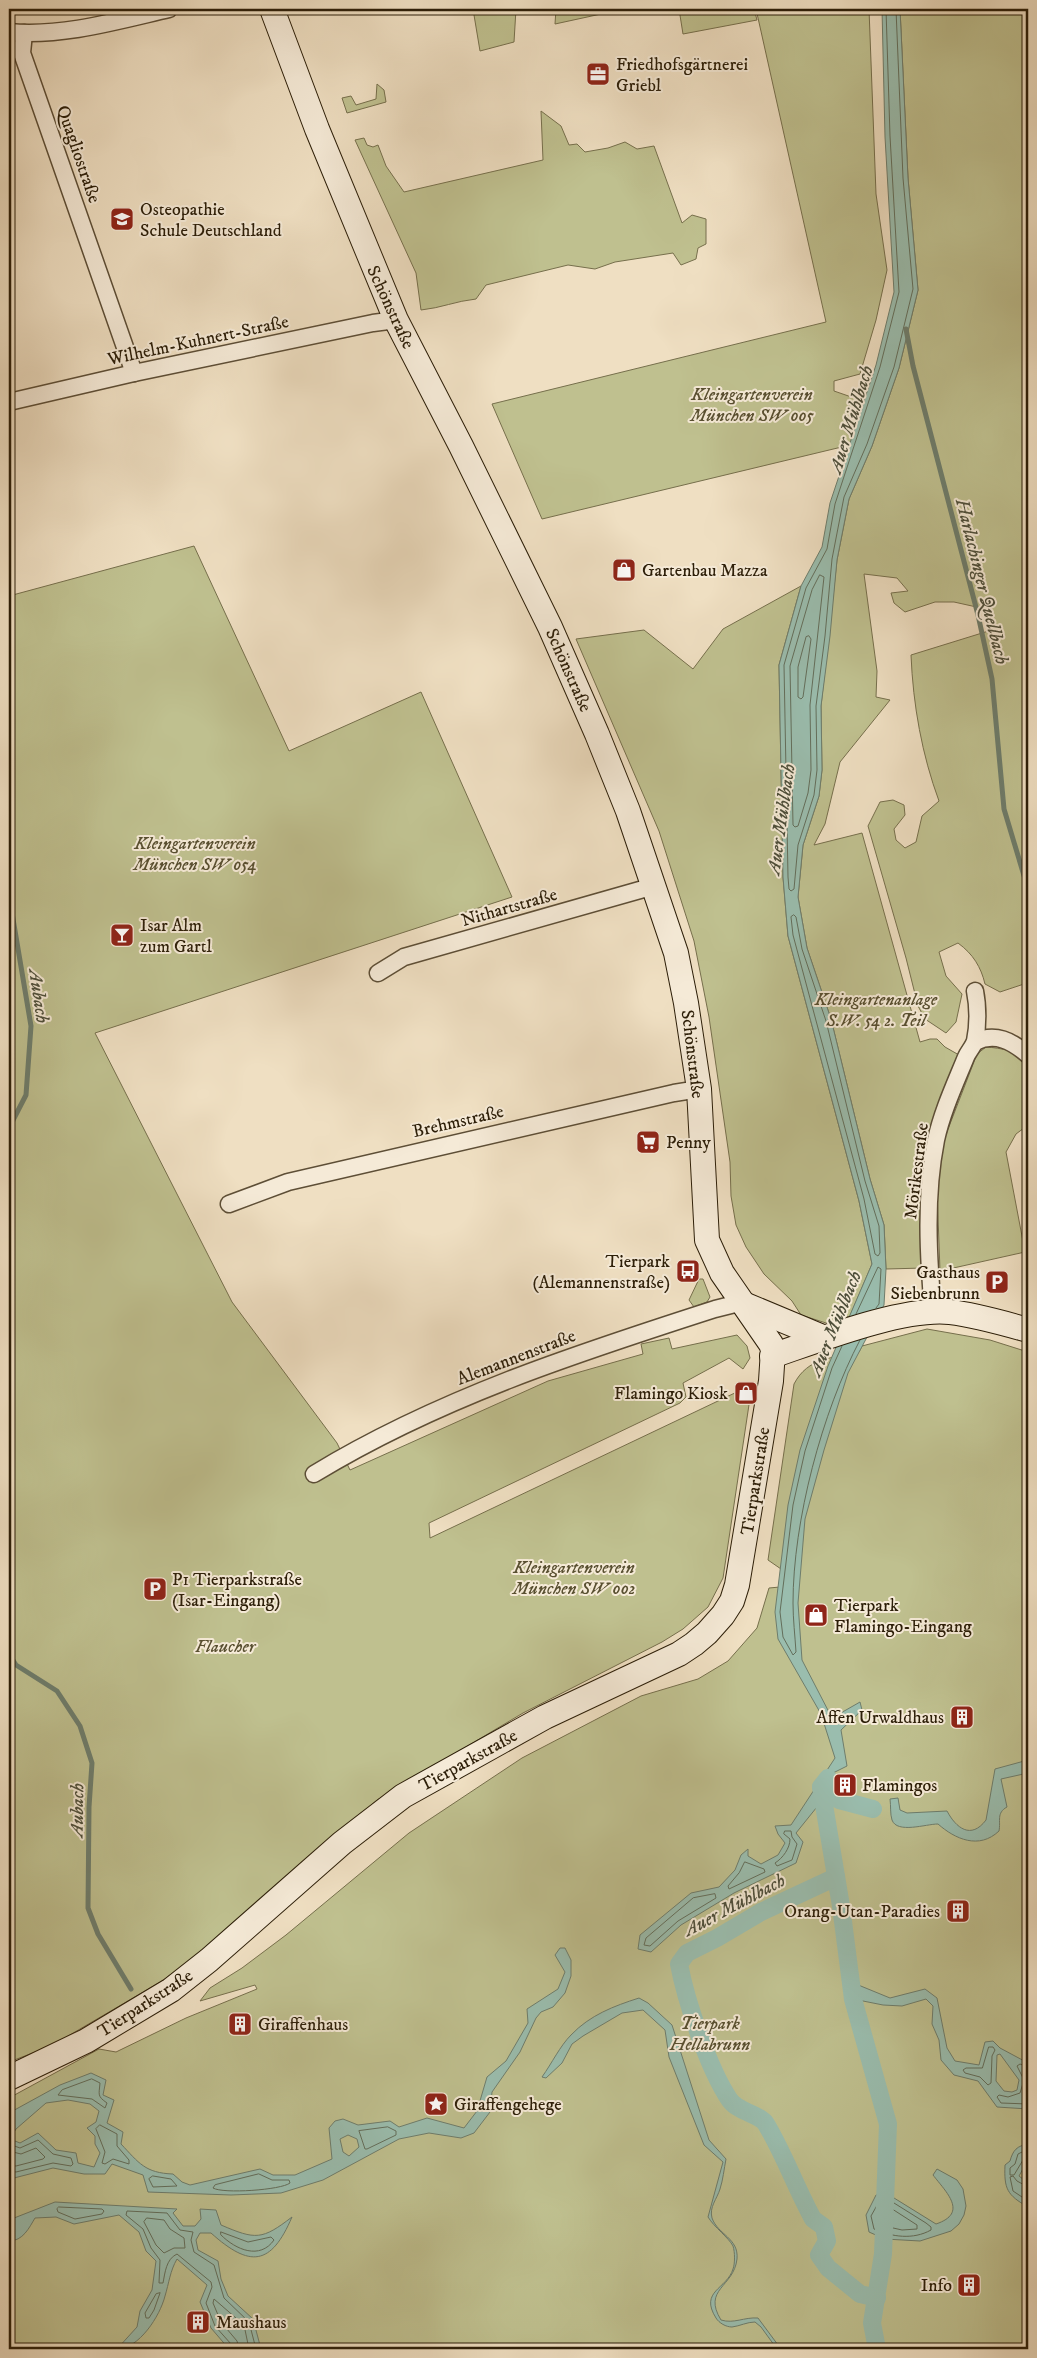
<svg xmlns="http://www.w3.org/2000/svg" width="1037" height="2358" font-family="'IM FELL DW Pica',serif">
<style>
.green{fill:#bfc08f;stroke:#766f4c}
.water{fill:#9abdae;stroke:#6e7d6c;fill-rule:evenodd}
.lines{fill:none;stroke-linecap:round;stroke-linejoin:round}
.shore{stroke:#636e5b;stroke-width:1}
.stream{stroke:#6e7d6c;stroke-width:5}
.canal{stroke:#9abdae;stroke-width:18}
.street-casing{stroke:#5d4e36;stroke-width:19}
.secondary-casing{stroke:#2c1e08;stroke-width:26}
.street{stroke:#f5ead7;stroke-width:16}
.secondary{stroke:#f5ead7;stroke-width:24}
.labels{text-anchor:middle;stroke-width:4;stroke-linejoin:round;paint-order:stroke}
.poi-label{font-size:18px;fill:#2c1e08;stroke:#f5ead7;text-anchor:start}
.street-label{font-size:18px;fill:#2c1e08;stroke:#f5ead7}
.park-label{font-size:18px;font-style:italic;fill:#584f30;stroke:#f5ead7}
.water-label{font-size:19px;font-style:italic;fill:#4d4e3a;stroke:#f5ead7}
</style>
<rect width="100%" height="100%" fill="#efdfc2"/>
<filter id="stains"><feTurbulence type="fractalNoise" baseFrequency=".004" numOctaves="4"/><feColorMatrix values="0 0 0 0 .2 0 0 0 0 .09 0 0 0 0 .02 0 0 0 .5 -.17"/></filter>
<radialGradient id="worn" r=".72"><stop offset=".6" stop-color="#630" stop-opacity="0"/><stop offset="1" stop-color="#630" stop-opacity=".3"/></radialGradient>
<g class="green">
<polygon points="473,9 516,9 514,42 480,51"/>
<polygon points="556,9 624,9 555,24"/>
<polygon points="679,9 754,9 757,20 683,34"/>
<polygon points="756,9 869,9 876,194 887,270 876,320 860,374 834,381 834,391 863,401 850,445 542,519 492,404 826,322"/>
<path d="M900,9H1028V978L1024,984L1000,992L985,984C981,967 973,954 958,943L939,952L946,976L962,994L956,1022L946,1033L925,1019L918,1006L906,958L868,826L880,802L893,800L904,805L905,815L894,829L896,840L905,848L916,842L922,816L939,801C922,755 913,705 911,655L995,629L990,610L954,602H935L905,612L894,603L891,593L908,591L897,578L864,574L877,671L876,697L890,700L840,762L825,824L814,845L862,833L920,1042L930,1039H937L945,1047L959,1055C942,1091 927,1128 922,1168C919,1201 923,1235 924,1268L886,1269L884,1225L870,1179L831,1019L807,948L798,897L803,845L819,796L822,770L821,706L837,560L849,499L872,446L899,368L918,290L908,178Z"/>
<polygon points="377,84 384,90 386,102 347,113 342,98 351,96 356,105 376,99"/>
<path d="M541,111L561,126L569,145L577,144L585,152L608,148L625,142L637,149L654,146L682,223L692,215L706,219V244L698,248L696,259L681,265L673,253L615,262L595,269L568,265L486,285L476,299C456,301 441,308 421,310L416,273L355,140L364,138L367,145L373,147L378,145L386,166L404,192L543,160Z"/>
<polygon points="194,546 289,751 421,692 512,897 95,1033 232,1302 337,1443 350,1470 548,1381 643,1354 641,1344 669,1338 672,1349 737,1335 747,1346 750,1358 743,1369 729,1358 683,1383 686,1397 680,1403 429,1523 430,1538 739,1391 742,1400 750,1398 723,1578 708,1607 683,1629 662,1642 523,1713 377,1800 218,1939 162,1981 51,2046 9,2062 9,596"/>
<polygon points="801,586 779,665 783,877 788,936 859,1201 872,1264 850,1316 826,1323 801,1315 792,1301 764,1274 746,1247 736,1225 731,1196 730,1162 709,1017 694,941 659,831 576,639 644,630 693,669 723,629"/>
<path d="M986,1047C1001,1048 1020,1051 1028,1064V1125L1016,1134L1006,1152L1025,1252L940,1271L937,1189L943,1142L977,1054Z"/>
<polygon points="699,1279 703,1279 710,1297 707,1302 694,1307 689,1300"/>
<path d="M927,1329L990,1340L1028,1352V2349H9V2098L99,2049L116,2052L186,2018L257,1989L255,1985L200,2001L210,1988L242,1968L286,1935L409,1833L522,1758L641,1696L698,1679L728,1661L757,1628L769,1588L780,1587L781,1569L768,1560L794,1384C808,1357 833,1358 859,1352L862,1346Z"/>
</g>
<g class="water">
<polygon points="882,9 900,9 908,178 918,290 899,368 872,446 849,499 837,560 830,636 821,706 822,770 819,796 803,845 798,897 807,948 831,1019 870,1179 884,1225 886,1269 884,1305 848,1373 824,1450 805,1519 798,1603 802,1660 832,1718 860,1702 862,1710 841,1730 847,1766 833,1773 829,1792 796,1833 803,1842 796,1863 734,1893 681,1925 651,1952 638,1949 640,1935 691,1893 719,1887 735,1870 741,1855 748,1849 748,1856 761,1864 778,1855 785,1843 778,1834 775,1826 791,1825 835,1758 821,1714 778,1639 775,1612 788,1505 800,1450 828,1366 872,1264 859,1201 788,936 783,877 779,665 801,586 822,547 830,503 876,365 894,292 885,137"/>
<path d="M1028,1760V1773L1001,1779L1007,1807C996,1813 1001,1821 999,1831C979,1850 955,1839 938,1824C926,1824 897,1834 892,1820C890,1814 891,1806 890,1799L898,1798L900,1810L907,1813L947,1811C956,1828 971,1840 986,1820L995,1769Z"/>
<path d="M560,1948H565L571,1960V1976L565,1993L553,2007L541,2012L536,2018L520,2052L492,2092L490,2112L474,2133L461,2138L429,2133L399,2139L323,2180L281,2193L231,2195L148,2192L143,2175L112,2164L105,2174H84L53,2168L14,2178L9,2175V2113L60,2085L91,2073L106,2080L103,2095L114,2100L107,2123L123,2132L121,2144C139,2163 145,2173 173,2174L182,2182L190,2185L260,2169L273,2175H295L332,2159L329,2128L335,2121L343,2119L358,2125L390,2121L399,2127L427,2118L464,2128L477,2111L487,2077L506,2061L528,2023L527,2009L558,1989L565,1972L555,1955ZM68,2100L90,2104L99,2111L96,2122L87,2128L95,2136V2144L100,2153L94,2167L78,2163L76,2153L56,2150L38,2133L20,2143L10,2139L16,2129L46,2103ZM348,2135L357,2139L359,2147L349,2156L343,2152L340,2139Z"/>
<path d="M851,1982L890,1998L925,1989L937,1998L947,2048L955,2061L979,2065L985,2042L993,2041L1000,2048L1028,2063V2109L997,2107L978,2081L954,2075L941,2060L939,2040L932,2024L933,2006L926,1999L902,2006L883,2005L853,1999ZM1000,2054L1019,2080L1017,2090L1012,2092L1004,2091L996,2081L997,2055Z"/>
<path d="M639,1998L648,2003L672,2025L709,2140L726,2159C724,2169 723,2180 720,2189C717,2199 709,2207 712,2218C718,2235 739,2238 737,2259C734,2287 702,2289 721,2320C734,2324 744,2317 758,2318L781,2349H777L761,2327L755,2322C747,2322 740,2326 732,2327C726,2327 719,2323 716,2318C699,2291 727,2289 733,2269C735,2264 735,2252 733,2246C729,2238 714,2227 708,2217L723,2162L704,2145L669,2057L665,2030L643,2010L622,2013L583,2036L572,2044L562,2063L546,2078L542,2077C552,2063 560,2046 571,2035C590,2015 614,2006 639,1998Z"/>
<path d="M1028,2144V2160L1019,2176L1028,2183V2207C1007,2195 1004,2189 1005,2165L1010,2161C1013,2150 1017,2146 1028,2144Z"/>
<path d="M937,2169L957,2180L963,2189L966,2206L964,2215L959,2224L951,2231L920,2241L885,2239L869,2232L866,2215L876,2195L886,2193L936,2224C969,2213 946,2192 933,2175Z"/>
<path d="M55,2202L177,2209L173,2213L183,2226H195L201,2219L200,2209L216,2210L221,2225C256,2240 262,2240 292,2217C271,2266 250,2268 211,2233H200L196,2240L198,2250L218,2261L221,2279L228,2296L253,2319L261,2349H229L211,2328L200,2302L207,2285L177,2259C170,2271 169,2283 165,2296C160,2316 139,2349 117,2349L137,2327L140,2311L152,2290L156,2261L146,2251L139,2232L119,2215L74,2224L56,2217L35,2218C29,2228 23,2241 9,2241V2220Z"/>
</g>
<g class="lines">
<g class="shore">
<polyline points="886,9 890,136 899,292 880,367 835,504 827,549 806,588 784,665 788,877 789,889 791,891 794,889 798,845 814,795 817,770 816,706 825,636 832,559 844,497 867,444 894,367 913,289 903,178 896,9"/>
<polygon points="820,575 824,577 810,705 811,770 808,793 798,826 795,827 793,825 790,666 812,590"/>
<polygon points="809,636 811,639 803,697 801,699 798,697 798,667 806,637"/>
<polygon points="794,915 796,917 802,949 826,1021 865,1181 879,1226 880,1253 878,1256 875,1254 864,1199 793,935 791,917"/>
<polyline points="856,1314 878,1267 881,1269 879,1304 876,1308"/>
<path d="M842,1346L832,1368L805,1451L793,1505L780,1612L783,1637L793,1655L796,1652C795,1636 793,1619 793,1603C793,1521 822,1412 860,1340"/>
<path d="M785,1831H791L792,1837L797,1844L792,1860L777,1866L775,1863C783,1858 790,1848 790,1839L784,1834Z"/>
<polygon points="745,1862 764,1869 765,1872 729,1889 728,1886 739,1873"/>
<polygon points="715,1894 716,1898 678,1921 650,1946 644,1945 646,1938 693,1898"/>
<polygon points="989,2047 993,2047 995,2050 992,2056 991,2083 988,2085 980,2077 965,2073 963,2070 966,2068 982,2068"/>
<polyline points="1028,2067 1020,2064 1017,2066 1024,2080 1020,2093 1008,2097 999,2095 997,2097 1001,2103 1028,2104"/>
<path d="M92,2079L100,2083C99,2095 97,2096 107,2103L105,2108L92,2099L58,2095L62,2090Z"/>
<polygon points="100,2125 117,2134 117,2146 129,2160 129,2164 113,2159 105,2164 102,2163 105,2152 96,2129"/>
<polygon points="388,2127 396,2131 396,2135 367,2149 365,2149 359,2131"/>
<polyline points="9,2144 20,2148 38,2140 53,2154 71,2158 73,2164 71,2166 53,2163 16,2172 9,2171"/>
<polyline points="1028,2149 1018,2154 1015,2164 1010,2168 1010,2175 1014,2175 1023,2160 1028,2159"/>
<polyline points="9,2151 21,2154 36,2148 45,2157 43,2159 16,2166 9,2165"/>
<path d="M259,2174L272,2180H289L290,2183C281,2190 223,2194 213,2188L215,2185Z"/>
<polygon points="153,2176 171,2179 177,2186 153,2187 149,2179"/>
<polyline points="1028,2187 1017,2181 1013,2176 1010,2177 1013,2191 1028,2201"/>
<path d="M886,2198L926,2223L931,2227V2230C913,2240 892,2237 874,2229L871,2216L880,2200Z"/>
<polygon points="886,2205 917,2225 917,2229 902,2230 880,2225 878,2216"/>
<polygon points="59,2207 102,2209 104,2211 102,2214 75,2219 58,2212 57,2209"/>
<polygon points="147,2218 164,2220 170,2229 184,2238 185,2248 174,2248 164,2253 156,2245 144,2222"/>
<path d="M221,2232L248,2242L271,2237L274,2240C260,2260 236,2250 221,2235Z"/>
<polygon points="160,2293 154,2310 149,2318 146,2318 145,2313 156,2294"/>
<path d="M233,2349L231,2344L215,2326L206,2303L212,2287L211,2282L177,2254C166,2259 165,2273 163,2283H159L160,2260L151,2248L143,2229L126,2215L127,2211L167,2213L180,2230L193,2232L191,2240L194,2252L214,2265L224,2298L249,2322L256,2349"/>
<polyline points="239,2349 237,2341 221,2322 213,2303 214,2299 244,2325 249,2349"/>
</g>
<g class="stream">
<polyline points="906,329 913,366 978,615 992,679 1004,809 1028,889"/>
<polyline points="9,895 31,1026 26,1095 9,1128"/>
<polyline points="9,1654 16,1665 57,1691 80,1726 92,1763 89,1807 88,1908 98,1934 131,1989"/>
</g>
<g class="canal">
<polyline points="828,1778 821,1787 841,1906 853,1999 888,2124 883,2254 872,2323 877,2349"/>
<polyline points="821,1787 839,1800 873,1809"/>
<path d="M836,1877L761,1912L717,1938L687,1953L679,1964C686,2001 708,2067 729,2099C737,2112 760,2114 766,2124C784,2154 796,2188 813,2219L824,2227L827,2241L819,2255L828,2268L860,2294L877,2298"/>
</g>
<g class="street-casing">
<g id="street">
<path d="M9,32C62,37 117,21 169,9"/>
<polyline points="24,33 22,53 134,373"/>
<polyline points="9,402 134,373 373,323 396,320"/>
<polyline points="378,973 404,957 654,886"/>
<path d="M975,1042C995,1032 1012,1041 1028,1055"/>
<polyline points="229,1204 288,1182 674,1093 699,1089"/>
<path d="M933,1311C928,1254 925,1196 936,1140C942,1112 955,1084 966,1057C968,1052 973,1047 975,1041C978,1026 978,1006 975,991"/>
<path d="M314,1474C439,1398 578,1353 715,1309L743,1302"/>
</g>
</g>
<g class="secondary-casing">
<g id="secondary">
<polyline points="746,1305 825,1338"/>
<path d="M772,1356C819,1340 903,1307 950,1312C976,1315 1003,1323 1028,1330"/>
<polyline points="9,2078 86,2041 171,1990 209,1960 342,1843 403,1796 545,1717 679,1654 694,1644 707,1633 723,1615 732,1601 737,1585 771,1381 773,1350 771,1344 722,1273 707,1240 699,1089 686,1003 676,953 628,811 597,734 550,627 461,446 396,320 317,129 272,9"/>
</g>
</g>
<use href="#street" class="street"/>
<use href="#secondary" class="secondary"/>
</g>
<defs>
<g id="office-square" transform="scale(1.25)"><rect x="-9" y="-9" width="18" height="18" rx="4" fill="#8f2418" stroke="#f5ead7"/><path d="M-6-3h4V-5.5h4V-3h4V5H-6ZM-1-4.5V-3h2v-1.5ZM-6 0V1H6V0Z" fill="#fff"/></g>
<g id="school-square" transform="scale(1.25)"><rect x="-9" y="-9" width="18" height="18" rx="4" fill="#8f2418" stroke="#f5ead7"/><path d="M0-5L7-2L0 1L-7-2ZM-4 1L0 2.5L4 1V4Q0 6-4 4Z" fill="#fff"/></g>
<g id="shop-square" transform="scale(1.25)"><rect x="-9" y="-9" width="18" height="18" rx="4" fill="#8f2418" stroke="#f5ead7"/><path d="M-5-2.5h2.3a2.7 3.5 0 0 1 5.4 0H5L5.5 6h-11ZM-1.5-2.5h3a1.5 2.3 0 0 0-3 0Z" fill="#fff"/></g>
<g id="bar-square" transform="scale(1.25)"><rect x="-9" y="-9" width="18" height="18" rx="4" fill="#8f2418" stroke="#f5ead7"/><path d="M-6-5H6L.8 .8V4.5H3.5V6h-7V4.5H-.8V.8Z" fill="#fff"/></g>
<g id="supermarket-square" transform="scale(1.25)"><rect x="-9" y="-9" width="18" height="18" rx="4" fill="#8f2418" stroke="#f5ead7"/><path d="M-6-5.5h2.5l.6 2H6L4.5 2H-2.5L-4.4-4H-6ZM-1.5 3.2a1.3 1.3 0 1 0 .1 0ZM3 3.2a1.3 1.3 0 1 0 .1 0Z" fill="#fff"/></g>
<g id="bus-square" transform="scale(1.25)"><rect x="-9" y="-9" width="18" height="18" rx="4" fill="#8f2418" stroke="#f5ead7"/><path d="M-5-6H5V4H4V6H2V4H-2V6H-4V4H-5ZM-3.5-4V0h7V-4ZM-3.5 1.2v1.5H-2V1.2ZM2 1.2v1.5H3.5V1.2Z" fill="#fff"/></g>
<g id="parking-square" transform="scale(1.25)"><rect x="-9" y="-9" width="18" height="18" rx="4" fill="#8f2418" stroke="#f5ead7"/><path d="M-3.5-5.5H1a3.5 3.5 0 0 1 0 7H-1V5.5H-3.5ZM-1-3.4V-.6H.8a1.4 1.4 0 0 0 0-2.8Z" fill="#fff"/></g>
<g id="building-square" transform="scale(1.25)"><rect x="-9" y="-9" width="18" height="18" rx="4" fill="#8f2418" stroke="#f5ead7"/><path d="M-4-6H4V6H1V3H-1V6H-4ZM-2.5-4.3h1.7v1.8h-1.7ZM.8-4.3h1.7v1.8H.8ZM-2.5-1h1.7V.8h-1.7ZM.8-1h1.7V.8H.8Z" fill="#fff"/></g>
<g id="sight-square" transform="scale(1.25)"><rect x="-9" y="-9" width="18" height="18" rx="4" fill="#8f2418" stroke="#f5ead7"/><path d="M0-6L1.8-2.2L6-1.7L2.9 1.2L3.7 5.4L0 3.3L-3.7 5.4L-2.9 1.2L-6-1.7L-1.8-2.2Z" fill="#fff"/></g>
</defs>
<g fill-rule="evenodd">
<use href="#office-square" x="598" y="74"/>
<use href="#school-square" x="122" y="219"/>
<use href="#shop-square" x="624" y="570"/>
<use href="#bar-square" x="122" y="935"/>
<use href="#supermarket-square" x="648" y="1142"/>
<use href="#bus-square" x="688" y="1271"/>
<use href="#parking-square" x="997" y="1282"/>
<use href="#shop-square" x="746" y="1393"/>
<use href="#parking-square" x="155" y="1589"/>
<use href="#shop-square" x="816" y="1615"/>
<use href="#building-square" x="962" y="1717"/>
<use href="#building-square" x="845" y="1785"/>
<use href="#building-square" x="958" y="1911"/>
<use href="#building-square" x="240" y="2024"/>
<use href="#sight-square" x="436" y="2104"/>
<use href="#building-square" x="969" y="2285"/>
<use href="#building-square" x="198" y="2322"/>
</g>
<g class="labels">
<g class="poi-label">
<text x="616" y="70">Friedhofsgärtnerei<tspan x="616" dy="21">Griebl</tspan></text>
<text x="140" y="215">Osteopathie<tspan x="140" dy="21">Schule Deutschland</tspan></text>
<text x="642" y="576">Gartenbau Mazza</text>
<text x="140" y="931">Isar Alm<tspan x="140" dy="21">zum Gartl</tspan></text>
<text x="666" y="1148">Penny</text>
<text x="670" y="1267" text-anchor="end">Tierpark<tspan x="670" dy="21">(Alemannenstraße)</tspan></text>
<text x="980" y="1278" text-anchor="end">Gasthaus<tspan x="980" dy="21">Siebenbrunn</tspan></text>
<text x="728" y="1399" text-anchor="end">Flamingo Kiosk</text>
<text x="172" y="1585">P1 Tierparkstraße<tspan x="172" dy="21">(Isar-Eingang)</tspan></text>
<text x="834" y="1611">Tierpark<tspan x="834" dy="21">Flamingo-Eingang</tspan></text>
<text x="944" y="1723" text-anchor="end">Affen Urwaldhaus</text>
<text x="862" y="1791">Flamingos</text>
<text x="940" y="1917" text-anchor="end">Orang-Utan-Paradies</text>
<text x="258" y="2030">Giraffenhaus</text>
<text x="454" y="2110">Giraffengehege</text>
<text x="952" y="2291" text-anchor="end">Info</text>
<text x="216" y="2328">Maushaus</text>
</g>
<g class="street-label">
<text transform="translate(79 154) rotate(71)" y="6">Quagliostraße</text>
<text transform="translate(391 307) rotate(65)" y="6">Schönstraße</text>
<text transform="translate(198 340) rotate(-12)" y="6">Wilhelm-Kuhnert-Straße</text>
<text transform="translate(569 670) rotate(66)" y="6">Schönstraße</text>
<text transform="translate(509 907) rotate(-16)" y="6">Nithartstraße</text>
<text transform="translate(693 1054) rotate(83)" y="6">Schönstraße</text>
<text transform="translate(458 1121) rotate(-13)" y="6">Brehmstraße</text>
<text transform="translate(916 1171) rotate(-83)" y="6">Mörikestraße</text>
<text transform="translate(516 1357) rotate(-21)" y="6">Alemannenstraße</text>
<text transform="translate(755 1481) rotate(-81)" y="6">Tierparkstraße</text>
<text transform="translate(468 1760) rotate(-29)" y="6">Tierparkstraße</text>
<text transform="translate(145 2003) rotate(-33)" y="6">Tierparkstraße</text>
</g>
<g class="park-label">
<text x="752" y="400">Kleingartenverein<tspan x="752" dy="21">München SW 005</tspan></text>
<text x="195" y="849">Kleingartenverein<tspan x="195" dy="21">München SW 054</tspan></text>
<text x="876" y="1005">Kleingartenanlage<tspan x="876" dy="21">S.W. 54 2. Teil</tspan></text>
<text x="574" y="1573">Kleingartenverein<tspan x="574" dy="21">München SW 002</tspan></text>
<text x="225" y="1652">Flaucher</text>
<text x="710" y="2029">Tierpark<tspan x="710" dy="21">Hellabrunn</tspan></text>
</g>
<g class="water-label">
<text transform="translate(850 419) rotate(-73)" y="7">Auer Mühlbach</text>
<text transform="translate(983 581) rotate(76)" y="7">Harlachinger Quellbach</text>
<text transform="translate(780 819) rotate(-82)" y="7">Auer Mühlbach</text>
<text transform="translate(40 996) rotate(82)" y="7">Aubach</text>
<text transform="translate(834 1323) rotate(-68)" y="7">Auer Mühlbach</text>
<text transform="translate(76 1810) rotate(-89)" y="7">Aubach</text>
<text transform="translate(734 1904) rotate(-28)" y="7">Auer Mühlbach</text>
</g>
</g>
<rect width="1037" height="2358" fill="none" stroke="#efdfc2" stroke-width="30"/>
<rect x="10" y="10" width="1017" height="2338" fill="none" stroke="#2c1e08" stroke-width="2.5"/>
<rect x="15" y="15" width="1007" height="2328" fill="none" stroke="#2c1e08"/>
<rect width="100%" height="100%" filter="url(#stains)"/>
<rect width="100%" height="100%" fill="url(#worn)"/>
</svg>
